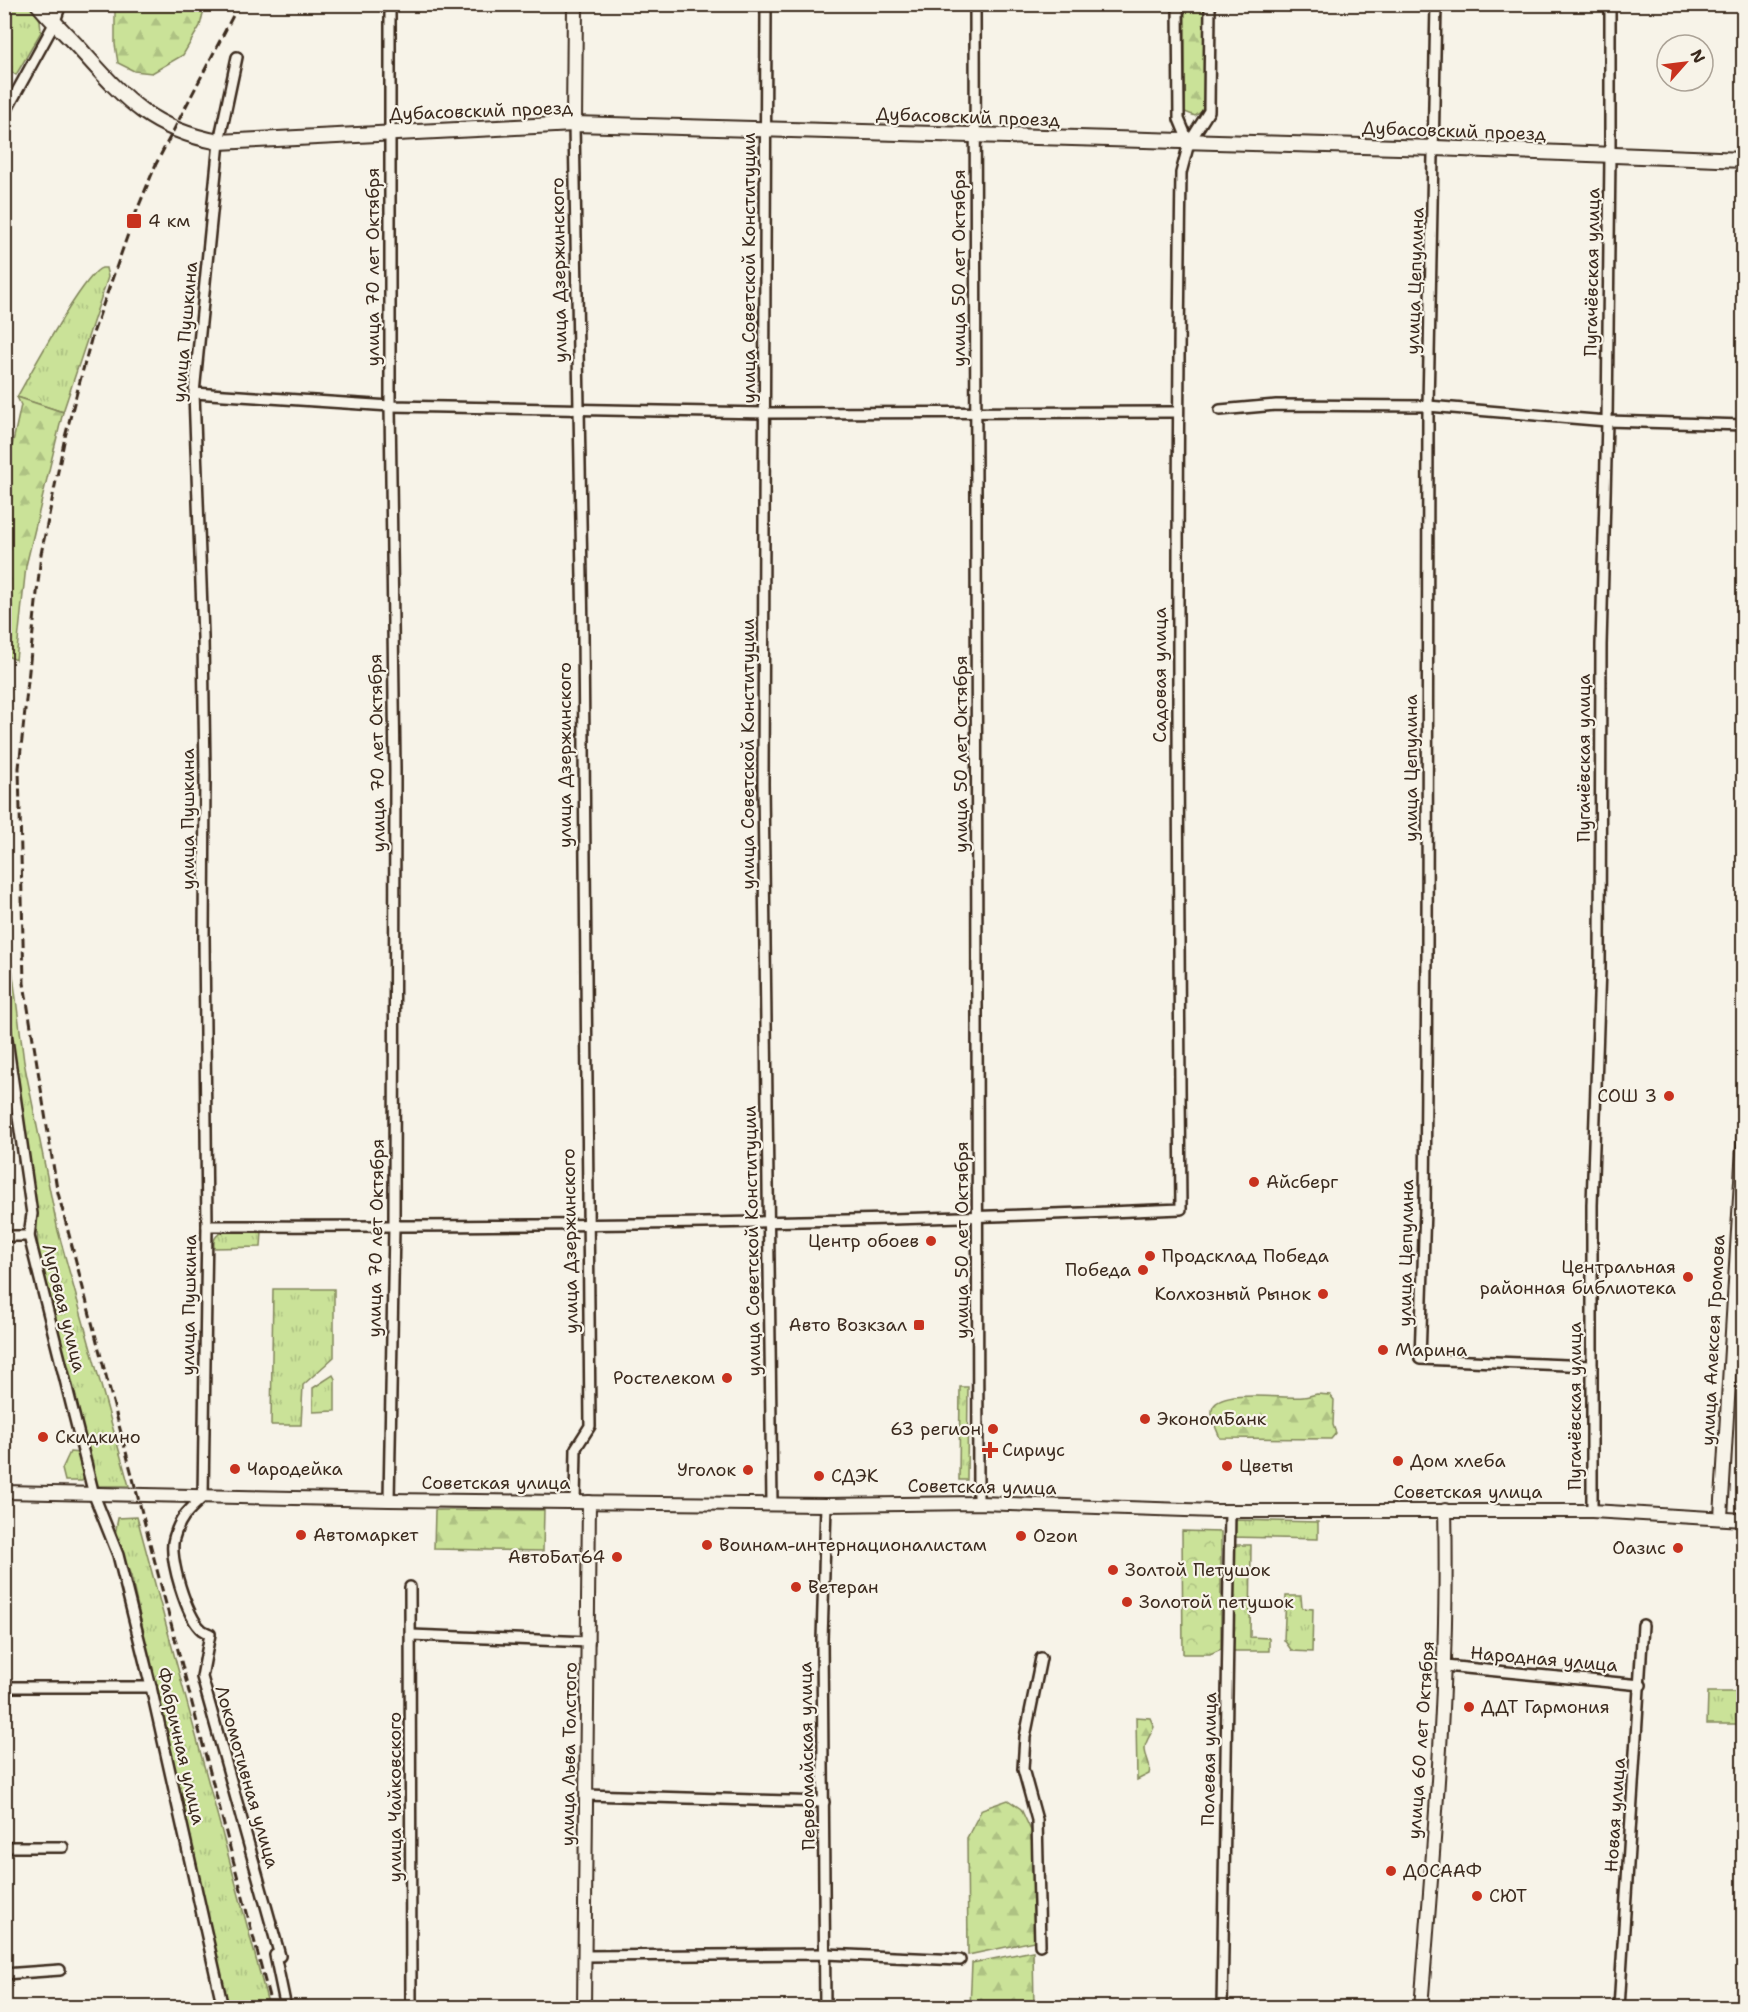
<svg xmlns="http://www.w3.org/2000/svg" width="1748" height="2012" font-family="'Shantell Sans',sans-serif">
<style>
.grass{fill:url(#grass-tufts);stroke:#82865b;stroke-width:1.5}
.forest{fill:url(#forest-firs);stroke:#82865b;stroke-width:1.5}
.park{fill:url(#park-crowns);stroke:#82865b;stroke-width:1.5}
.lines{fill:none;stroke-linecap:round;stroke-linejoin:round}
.street-casing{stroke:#3b2a1e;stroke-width:14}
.secondary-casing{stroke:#3b2a1e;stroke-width:16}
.primary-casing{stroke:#3b2a1e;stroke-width:18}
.street{stroke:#f7f3e8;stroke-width:9}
.secondary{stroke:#f7f3e8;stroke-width:12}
.primary{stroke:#f7f3e8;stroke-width:14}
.rail{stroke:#3b2a1e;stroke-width:3;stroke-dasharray:9 4.5;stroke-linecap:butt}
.poi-dot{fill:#c8321e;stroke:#f7f3e8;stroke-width:2}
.labels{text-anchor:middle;stroke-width:4.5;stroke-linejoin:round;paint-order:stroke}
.street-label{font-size:18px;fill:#3b2a1e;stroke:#f7f3e8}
.poi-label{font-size:18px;fill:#3b2a1e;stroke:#f7f3e8;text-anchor:start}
</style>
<defs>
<pattern id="grass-tufts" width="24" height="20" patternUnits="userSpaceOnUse" patternTransform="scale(1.5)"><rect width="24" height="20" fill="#cae298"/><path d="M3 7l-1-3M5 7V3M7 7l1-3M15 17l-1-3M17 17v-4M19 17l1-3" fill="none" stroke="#aec283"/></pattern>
<pattern id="forest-firs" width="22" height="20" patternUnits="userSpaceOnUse" patternTransform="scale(1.5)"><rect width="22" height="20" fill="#cae298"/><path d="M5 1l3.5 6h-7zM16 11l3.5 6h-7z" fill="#aec283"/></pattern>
<pattern id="park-crowns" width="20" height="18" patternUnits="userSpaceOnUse" patternTransform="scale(1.5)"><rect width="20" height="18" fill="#cae298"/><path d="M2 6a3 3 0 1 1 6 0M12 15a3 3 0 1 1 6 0" fill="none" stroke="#aec283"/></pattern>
</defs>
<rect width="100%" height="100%" fill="#f7f3e8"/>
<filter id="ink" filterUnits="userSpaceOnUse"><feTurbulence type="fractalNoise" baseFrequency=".0167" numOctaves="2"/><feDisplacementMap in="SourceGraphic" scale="12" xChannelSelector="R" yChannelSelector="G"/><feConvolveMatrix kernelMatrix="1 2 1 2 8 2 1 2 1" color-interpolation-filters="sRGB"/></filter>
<g filter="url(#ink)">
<g class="grass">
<polygon points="4,5 29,5 33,7 40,20 41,32 16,75 5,68"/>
<path d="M102,268H106L108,277L63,412L17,397C29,376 85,272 102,268Z"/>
<path d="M6,920L24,1062L58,1231L129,1486H96L38,1250C35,1140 0,1030 6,920Z"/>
<path d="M228,1231H262L261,1247L214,1248C213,1237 216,1234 228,1231Z"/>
<polygon points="273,1289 334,1289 334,1357 303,1385 301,1425 271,1425"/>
<polygon points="333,1375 335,1379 335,1411 313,1412 313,1388"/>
<polygon points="960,1387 968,1387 967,1480 959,1480"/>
<polygon points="70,1452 79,1453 85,1476 82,1481 65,1481 62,1469"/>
<polygon points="137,1517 269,2007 226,2007 131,1576 115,1535 118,1518"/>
<polygon points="1232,1520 1318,1522 1318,1539 1230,1537"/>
<polygon points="1234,1545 1251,1545 1250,1637 1269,1638 1269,1651 1231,1651"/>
<polygon points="1286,1596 1301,1596 1302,1608 1313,1609 1312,1652 1292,1651 1284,1640"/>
<polygon points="1708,1692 1743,1692 1743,1724 1707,1724"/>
</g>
<g class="forest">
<polygon points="115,5 115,4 205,5 200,26 183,55 152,73 134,71 118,63 115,44"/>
<polygon points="1185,5 1205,5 1205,109 1195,116 1185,112"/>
<polygon points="17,397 63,412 26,566 16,660 5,655 5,478 21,405"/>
<path d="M1317,1394L1330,1395L1334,1400L1333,1425L1336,1433L1331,1439L1220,1438C1217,1430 1209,1415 1213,1407C1222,1389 1285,1399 1303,1397C1308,1397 1312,1395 1317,1394Z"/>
<polygon points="435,1510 544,1510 543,1551 434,1549"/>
<path d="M1136,1717L1150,1718L1154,1727C1151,1735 1144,1742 1145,1750C1146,1760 1152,1764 1149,1774L1137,1780Z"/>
<polygon points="1008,1800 1021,1809 1033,1835 1034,1941 968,1955 967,1838 982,1809"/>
<polygon points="1033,1951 1034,2007 970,2007 972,1963"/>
</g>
<polygon class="park" points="1182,1531 1221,1532 1221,1649 1210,1654 1183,1654"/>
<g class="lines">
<g class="street-casing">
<g id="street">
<polyline points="766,4 763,784 772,1504"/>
<polyline points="975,4 978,1503"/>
<polyline points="1436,4 1428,406 1427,953 1425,1208 1420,1359 1592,1366"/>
<path d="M237,57L219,142L194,393L203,637L205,775L204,937L207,1226L203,1497C188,1511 180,1517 174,1538C168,1557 187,1618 202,1630C205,1632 208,1633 210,1634L202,1677L280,1956L275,1955L286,2008"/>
<polyline points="4,115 54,24 61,4"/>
<polyline points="574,124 583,635 590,1426 576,1448 575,1502"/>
<polyline points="1189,143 1209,111 1210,4"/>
<polyline points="194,393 390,406 765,413 1177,412"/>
<polyline points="1220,410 1276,405 1428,406 1607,421 1744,425"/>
<polyline points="4,1019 32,1214 29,1236 94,1495 118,1555 151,1687 223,2008"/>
<path d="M207,1226C531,1227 856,1223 1181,1209C1178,864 1176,518 1181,173L1189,143L1179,119L1178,4"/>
<polyline points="4,1236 29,1236"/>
<polyline points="389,1500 394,1227 395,770 390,406 390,4"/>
<polyline points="1592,1511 1592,1205 1600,967 1601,645 1607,421 1610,154 1610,4"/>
<polyline points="410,1587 411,2008"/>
<polyline points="411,1635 589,1642"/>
<polyline points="1445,1666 1641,1685"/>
<polyline points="4,1687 151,1687"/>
<polyline points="586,1795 824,1802"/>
<polyline points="4,1847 63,1847"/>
<polyline points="1040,1945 1037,1820 1023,1769 1025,1737 1041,1658"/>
<polyline points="584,1956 826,1954 960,1960"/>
<polyline points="4,1974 60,1970"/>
<polyline points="825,2008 822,1640 826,1505"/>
<polyline points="1222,2008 1230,1511"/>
<polyline points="1619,2008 1643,1625"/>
</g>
</g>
<g class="secondary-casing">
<g id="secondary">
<polyline points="4,1492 389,1500 826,1505 978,1503 1215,1511 1592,1511 1744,1520"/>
<polyline points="1721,1517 1744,1130"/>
<polyline points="584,2008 589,1502"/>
<path d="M1421,2008C1434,1842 1449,1676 1445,1510"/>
</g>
</g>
<g class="primary-casing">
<g id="primary">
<path d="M38,4C51,20 66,34 80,49C125,99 150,129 219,142L574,124L1435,148L1744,160"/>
<polyline points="574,124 575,4"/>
</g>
</g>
<use href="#street" class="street"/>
<use href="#secondary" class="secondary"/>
<use href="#primary" class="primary"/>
<polyline class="rail" points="239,4 156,164 133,220 92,336 65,437 41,554 19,768 24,983 57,1189 272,2008"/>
</g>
</g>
<g class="poi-dot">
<rect x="126" y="213" width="16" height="16" rx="3"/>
<circle cx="1669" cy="1096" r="6"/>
<circle cx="1254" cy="1182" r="6"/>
<circle cx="931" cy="1241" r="6"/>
<circle cx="1150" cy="1256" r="6"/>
<circle cx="1143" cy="1270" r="6"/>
<circle cx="1688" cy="1277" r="6"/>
<circle cx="1323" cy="1294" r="6"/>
<rect x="913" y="1319" width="12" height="12" rx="3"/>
<circle cx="1383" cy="1350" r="6"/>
<circle cx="727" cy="1378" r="6"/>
<circle cx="1145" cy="1419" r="6"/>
<circle cx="993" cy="1429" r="6"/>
<circle cx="43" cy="1437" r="6"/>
<path d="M987 1441h6v6h6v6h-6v6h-6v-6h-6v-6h6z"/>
<circle cx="1398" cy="1461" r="6"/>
<circle cx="1227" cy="1466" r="6"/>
<circle cx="235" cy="1469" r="6"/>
<circle cx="748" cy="1470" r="6"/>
<circle cx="819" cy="1476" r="6"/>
<circle cx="301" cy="1535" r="6"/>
<circle cx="1021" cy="1536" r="6"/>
<circle cx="707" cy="1545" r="6"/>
<circle cx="1678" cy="1548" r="6"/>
<circle cx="617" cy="1557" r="6"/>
<circle cx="1113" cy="1570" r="6"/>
<circle cx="796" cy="1587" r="6"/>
<circle cx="1127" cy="1602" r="6"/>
<circle cx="1469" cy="1707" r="6"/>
<circle cx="1391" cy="1871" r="6"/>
<circle cx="1477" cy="1896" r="6"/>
</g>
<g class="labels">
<g class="street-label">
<text transform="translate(481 111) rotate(-2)" y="6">Дубасовский проезд</text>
<text transform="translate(968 117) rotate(2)" y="6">Дубасовский проезд</text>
<text transform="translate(1454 131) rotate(2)" y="6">Дубасовский проезд</text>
<text transform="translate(373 267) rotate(-90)" y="6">улица 70 лет Октября</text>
<text transform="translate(749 268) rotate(-90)" y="6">улица Советской Конституции</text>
<text transform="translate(959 268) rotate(-90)" y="6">улица 50 лет Октября</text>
<text transform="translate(559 270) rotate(-91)" y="6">улица Дзержинского</text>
<text transform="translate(1592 272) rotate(-89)" y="6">Пугачёвская улица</text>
<text transform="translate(1415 281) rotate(-88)" y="6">улица Цепулина</text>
<text transform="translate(185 332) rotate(-85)" y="6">улица Пушкина</text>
<text transform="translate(1160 675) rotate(-90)" y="6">Садовая улица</text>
<text transform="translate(377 753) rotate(-91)" y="6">улица 70 лет Октября</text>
<text transform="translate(748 754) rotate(-90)" y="6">улица Советской Конституции</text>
<text transform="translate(961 754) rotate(-90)" y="6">улица 50 лет Октября</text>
<text transform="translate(565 755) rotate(-90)" y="6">улица Дзержинского</text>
<text transform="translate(1584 758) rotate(-90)" y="6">Пугачёвская улица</text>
<text transform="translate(1411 768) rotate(-90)" y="6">улица Цепулина</text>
<text transform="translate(188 819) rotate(-90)" y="6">улица Пушкина</text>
<text transform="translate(376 1238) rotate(-89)" y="6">улица 70 лет Октября</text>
<text transform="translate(962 1240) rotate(-90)" y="6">улица 50 лет Октября</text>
<text transform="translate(570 1241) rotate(-91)" y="6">улица Дзержинского</text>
<text transform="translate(752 1241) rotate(-91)" y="6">улица Советской Конституции</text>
<text transform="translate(1406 1253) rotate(-89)" y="6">улица Цепулина</text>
<text transform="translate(189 1305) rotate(-89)" y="6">улица Пушкина</text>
<text transform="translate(64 1308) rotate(76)" y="6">Луговая улица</text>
<text transform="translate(1713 1340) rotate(-87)" y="6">улица Алексея Громова</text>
<text transform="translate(1575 1406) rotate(-90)" y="6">Пугачёвская улица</text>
<text x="496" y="1489">Советская улица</text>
<text transform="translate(982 1487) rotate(1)" y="6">Советская улица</text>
<text x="1468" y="1498">Советская улица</text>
<text transform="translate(1544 1659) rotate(5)" y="6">Народная улица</text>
<text transform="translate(1421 1740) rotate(-86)" y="6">улица 60 лет Октября</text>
<text transform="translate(181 1746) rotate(77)" y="6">Фабричная улица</text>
<text transform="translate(569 1754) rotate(-89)" y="6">улица Льва Толстого</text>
<text transform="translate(807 1756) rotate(-91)" y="6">Первомайская улица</text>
<text transform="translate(1209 1759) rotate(-89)" y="6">Полевая улица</text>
<text transform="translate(247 1777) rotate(74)" y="6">Локомотивная улица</text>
<text transform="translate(395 1797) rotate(-90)" y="6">улица Чайковского</text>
<text transform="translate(1615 1815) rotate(-86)" y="6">Новая улица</text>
</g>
<g class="poi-label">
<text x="148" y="227">4 км</text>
<text x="1657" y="1102" text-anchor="end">СОШ 3</text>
<text x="1266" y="1188">Айсберг</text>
<text x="919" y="1247" text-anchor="end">Центр обоев</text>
<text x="1162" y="1262">Продсклад Победа</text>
<text x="1676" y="1273" text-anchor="end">Центральная<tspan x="1676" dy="21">районная библиотека</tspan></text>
<text x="1131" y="1276" text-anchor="end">Победа</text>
<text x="1311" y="1300" text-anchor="end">Колхозный Рынок</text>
<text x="907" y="1331" text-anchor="end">Авто Возкзал</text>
<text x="1395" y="1356">Марина</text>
<text x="715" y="1384" text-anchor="end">Ростелеком</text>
<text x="1157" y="1425">ЭкономБанк</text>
<text x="981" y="1435" text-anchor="end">63 регион</text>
<text x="55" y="1443">Скидкино</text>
<text x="1002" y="1456">Сириус</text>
<text x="1410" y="1467">Дом хлеба</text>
<text x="1239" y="1472">Цветы</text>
<text x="247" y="1475">Чародейка</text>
<text x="736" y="1476" text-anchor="end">Уголок</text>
<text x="831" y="1482">СДЭК</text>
<text x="313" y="1541">Автомаркет</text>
<text x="1033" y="1542">Ozon</text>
<text x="719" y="1551">Воинам-интернационалистам</text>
<text x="1666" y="1554" text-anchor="end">Оазис</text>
<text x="605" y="1563" text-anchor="end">АвтоБат64</text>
<text x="1125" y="1576">Золтой Петушок</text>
<text x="808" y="1593">Ветеран</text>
<text x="1139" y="1608">Золотой петушок</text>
<text x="1481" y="1713">ДДТ Гармония</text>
<text x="1403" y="1877">ДОСААФ</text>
<text x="1489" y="1902">СЮТ</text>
</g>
</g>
<rect width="1748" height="2012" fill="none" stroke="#f7f3e8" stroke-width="24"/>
<rect x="12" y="12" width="1724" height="1988" fill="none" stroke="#3b2a1e" stroke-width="2" filter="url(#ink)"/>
<g transform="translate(1685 63) rotate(62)"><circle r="28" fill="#f7f3e8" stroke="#aca397" stroke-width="1.5"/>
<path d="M0-4.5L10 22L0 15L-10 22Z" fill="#c8321e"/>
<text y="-9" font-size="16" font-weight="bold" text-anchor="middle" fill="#3b2a1e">N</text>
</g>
</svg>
